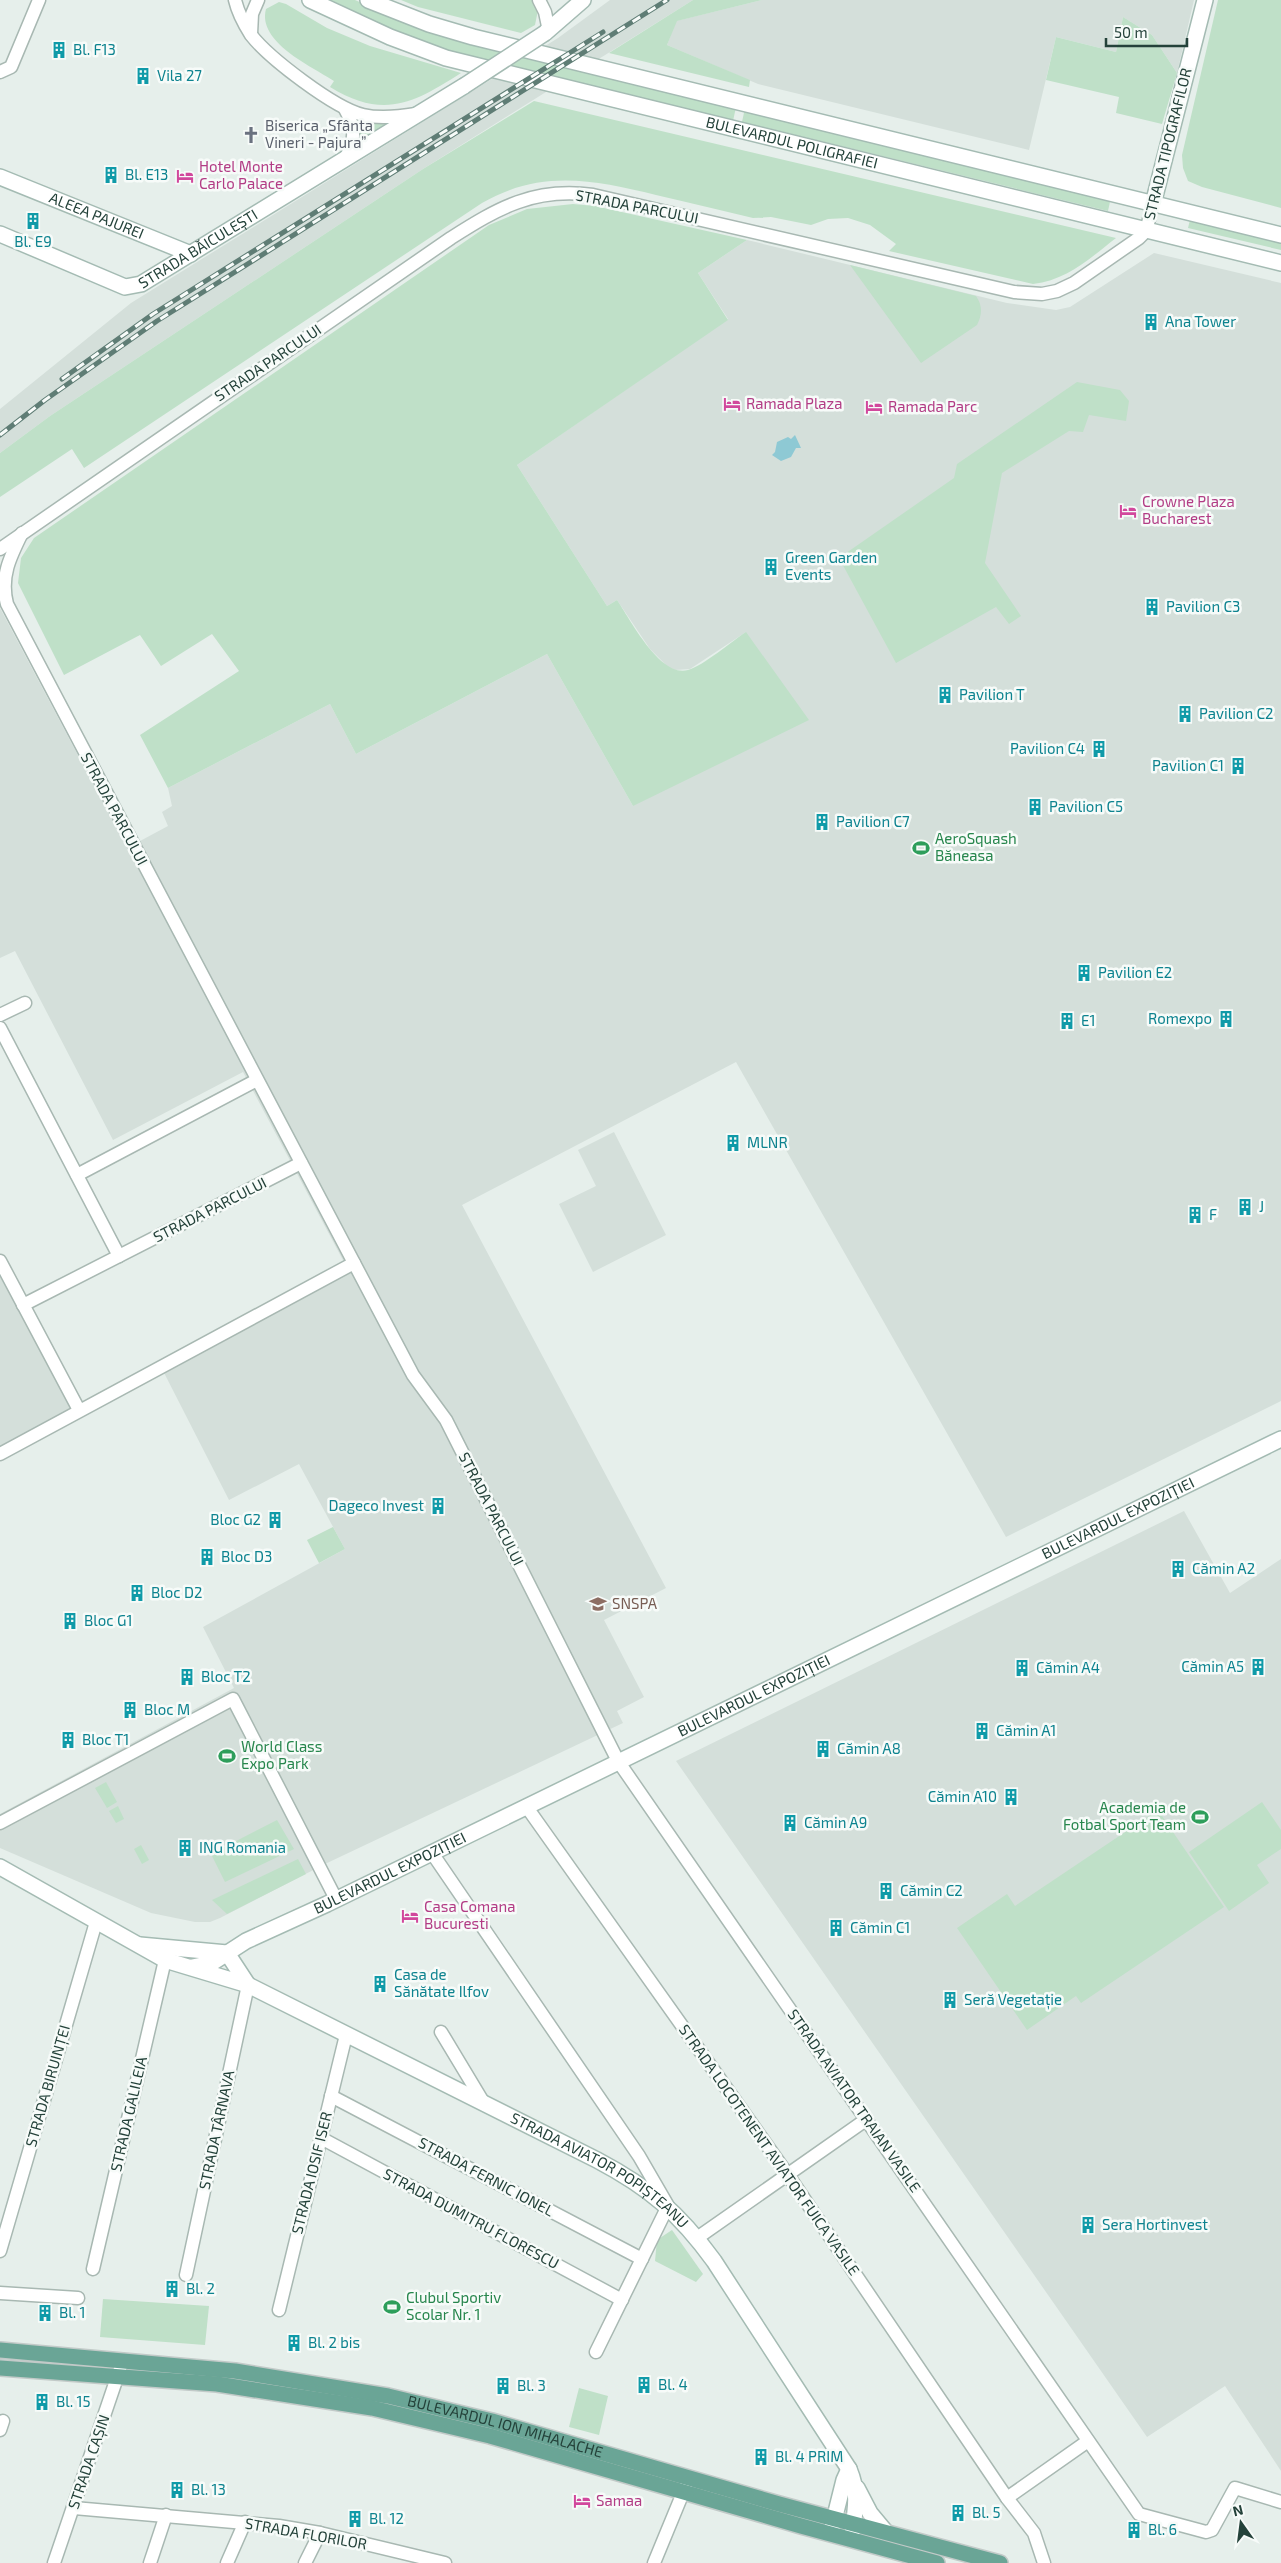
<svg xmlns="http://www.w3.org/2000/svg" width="1281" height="2563" font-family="'Exo 2',sans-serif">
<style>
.built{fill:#d4dfda}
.green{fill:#bfe0c8}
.water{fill:#8ec9d4}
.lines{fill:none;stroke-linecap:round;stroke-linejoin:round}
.street-casing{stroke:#a8b8b2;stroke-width:15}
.secondary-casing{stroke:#a4bbb3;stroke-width:18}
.primary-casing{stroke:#c2cac8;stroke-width:18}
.street{stroke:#fff;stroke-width:12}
.secondary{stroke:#fff;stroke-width:15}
.primary{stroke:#6aa596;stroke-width:15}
.rail-casing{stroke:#5f7d75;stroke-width:5}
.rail{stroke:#f7fbf9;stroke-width:3;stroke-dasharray:9;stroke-linecap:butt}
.secondary-bridge-casing{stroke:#a4bbb3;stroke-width:18;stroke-linecap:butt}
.secondary-bridge{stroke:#fff;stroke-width:15}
.labels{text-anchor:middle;stroke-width:5;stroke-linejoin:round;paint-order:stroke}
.culture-label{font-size:15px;fill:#0d838f;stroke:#f7fbf9;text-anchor:start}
.worship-label{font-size:15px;fill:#5b616d;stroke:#f7fbf9;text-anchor:start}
.street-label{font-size:15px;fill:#24423a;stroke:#f7fbf9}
.hotel-label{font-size:15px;fill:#b23c85;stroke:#f7fbf9;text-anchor:start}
.leisure-label{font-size:15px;fill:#27864d;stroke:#f7fbf9;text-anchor:start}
.education-label{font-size:15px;fill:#785e54;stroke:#f7fbf9;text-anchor:start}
</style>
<rect width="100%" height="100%" fill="#e6efeb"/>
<g class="built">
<polygon points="610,0 693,0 423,169 50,416 0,453 0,409 131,303 558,38"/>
<polygon points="762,0 1194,0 1177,73 1152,35 1123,17 1116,52 1056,37 1029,150 758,84 667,45 676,21"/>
<polygon points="747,240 1007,303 1056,310 1070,307 1154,253 1281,283 1281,1401 1006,1537 736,1062 462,1205 666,1588 604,1620 644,1697 617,1711 623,1723 325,1864 220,1918 210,1922 195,1922 151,1913 0,1848 0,1814 234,1688 203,1627 345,1549 299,1464 229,1500 158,1361 345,1264 243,1072 113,1140 15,951 0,958 0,608 127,848 168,826 162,812 172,806 168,788 330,704 356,754 547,654 633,806 746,632 690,669 675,670 668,667 650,649 617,600 607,606 517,465 728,319 698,273"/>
<polygon points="614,1132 666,1235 593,1272 559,1204 596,1186 578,1150"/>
<polygon points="0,1261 79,1410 0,1454"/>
<polygon points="1184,1511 1230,1593 1281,1559 1281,2471 1225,2386 1147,2437 676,1761"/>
</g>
<g class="green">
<polygon points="320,0 355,0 373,8 736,107 733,121 438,49"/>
<polygon points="401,0 536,0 538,10 535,25 521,33 418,7"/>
<polygon points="693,0 762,0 677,21 667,45 750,80 749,87 609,53"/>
<polygon points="1218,0 1281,0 1281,208 1202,187 1188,181 1183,168 1182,155"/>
<path d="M279,2L286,4L327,28L370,46L461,73C414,103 384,120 330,87L334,81C311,66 257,42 266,9Z"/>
<polygon points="1123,17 1152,35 1177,73 1162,124 1116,113 1119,97 1046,80 1056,37 1116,52"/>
<path d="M534,101L1116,238C1089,259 1067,280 1033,284L889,251L896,244L870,225L848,218L828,219L811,225L771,217L753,218C721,210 689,203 656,195C594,180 541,169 482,203L84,468L72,449L0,497V453L50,416L423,169Z"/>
<polygon points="745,108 1111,197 1108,211 742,122"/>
<polygon points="354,116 384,123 386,125 360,142"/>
<path d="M573,204L595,206L747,240L698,273L728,320L517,465L607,606L617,600C630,619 660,678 688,670C703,666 732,641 746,632L809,720L633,806L547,654L356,754L330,704L168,788L140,735L239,671L212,634L161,666L140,635L64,675L18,583L21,558L34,538L489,225L527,209Z"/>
<polygon points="1190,220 1281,242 1281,250 1188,228"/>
<path d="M850,265L976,296C983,306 982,315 977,325L921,363Z"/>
<polygon points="1077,382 1120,390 1129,401 1126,421 1089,415 1083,432 1069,431 1002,473 985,563 1021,616 1009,624 996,607 896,663 839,558 954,478 957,464"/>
<polygon points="333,1527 345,1549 319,1563 307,1540"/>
<polygon points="106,1782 117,1802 107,1808 95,1788"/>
<polygon points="1262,1802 1281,1830 1281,1849 1257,1865 1269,1883 1229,1911 1189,1852"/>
<polygon points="118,1806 124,1819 116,1823 109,1811"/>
<polygon points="1158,1810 1224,1907 1081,2003 1076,1996 1027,2030 957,1928 1007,1894 1015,1906"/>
<polygon points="277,1820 294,1849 225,1882 211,1854"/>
<polygon points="141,1845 149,1860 142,1864 134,1849"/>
<polygon points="298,1859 306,1874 227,1914 212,1900"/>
<polygon points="672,2230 703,2274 696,2282 655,2261 657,2240"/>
<polygon points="103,2299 209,2306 205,2345 100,2337"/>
<polygon points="579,2388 608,2396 599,2435 569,2427"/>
</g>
<polygon class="water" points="795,435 801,448 796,448 791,457 781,461 772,455 775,452 777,442 788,437 791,439"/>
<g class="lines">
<g class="street-casing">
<g id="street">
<path d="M235,0C238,13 244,24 251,35C269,58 334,108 363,115C380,119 398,117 416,114"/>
<polyline points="539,0 545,12 549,31"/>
<polyline points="251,34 252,14 258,0"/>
<polyline points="0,72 11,67 39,0"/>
<path d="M344,160C356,142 356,128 345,109"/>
<path d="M22,533C10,557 0,577 7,604L413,1375L446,1420L618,1761L1139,2514L1206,2532L1212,2530L1235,2488L1281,2502"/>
<path d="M0,549L451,238C498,208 534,187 593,195L1014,292L1042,294L1057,291L1074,283L1139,238L1146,231L1153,204"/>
<polyline points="0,1015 25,1003"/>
<polyline points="0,1028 119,1256"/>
<polyline points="77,1175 257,1080"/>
<polyline points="0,1261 79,1410"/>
<polyline points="23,1305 301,1163"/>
<polyline points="0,1454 354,1263"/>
<polyline points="526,1806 788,2175 1007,2498 1034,2533 1044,2563"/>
<polyline points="0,1823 233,1699 336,1899"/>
<polyline points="432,1853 639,2156 668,2206 596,2352"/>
<polyline points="441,2032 485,2105"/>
<polyline points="331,2096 642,2259"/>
<polyline points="321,2138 622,2300"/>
<polyline points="697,2238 867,2119"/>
<polyline points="0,2251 96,1922"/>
<polyline points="93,2269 165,1960"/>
<polyline points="186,2275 248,1985"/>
<polyline points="0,2293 78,2298"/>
<polyline points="279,2310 346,2035"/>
<polyline points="0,2430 3,2421"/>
<polyline points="1007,2498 1088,2441"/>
<polyline points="74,2508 279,2526 320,2533 445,2563"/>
<polyline points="54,2563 123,2360"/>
<polyline points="150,2563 166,2515"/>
<polyline points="227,2563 245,2522"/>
<polyline points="305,2563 320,2533"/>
<polyline points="654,2563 687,2483"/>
</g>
</g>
<g class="secondary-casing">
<g id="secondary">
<path id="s1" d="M310,0L390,37L446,58L1281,263"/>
<polyline points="368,0 429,24 473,37 1281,235"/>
<polyline points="545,33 583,0"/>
<path id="s2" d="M0,177L191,254"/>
<polyline points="1153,204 1205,0"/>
<path id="s3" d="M0,234L125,287L141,284L464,86"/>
<path id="s4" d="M0,1867L165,1960L248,1985L597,2160C650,2188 679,2213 714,2261L849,2469C860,2495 855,2512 851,2539"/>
<polyline points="140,1945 227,1953 248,1985"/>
<path id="s5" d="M192,1967L212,1963L246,1941L327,1904L1281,1439"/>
<polyline points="857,2488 870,2513 885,2531"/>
<polyline points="831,2532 844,2480 849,2469"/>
</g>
</g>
<g class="primary-casing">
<g id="primary">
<path id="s6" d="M0,2350L235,2371L388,2396L492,2421L779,2504L1000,2563"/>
<polyline points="0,2368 217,2384 372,2408 490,2436 801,2526 937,2563"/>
</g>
</g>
<use href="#street" class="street"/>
<use href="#secondary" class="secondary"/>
<use href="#primary" class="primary"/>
<g class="rail-casing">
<g id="rail">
<polyline points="62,379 153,314 603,32"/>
<polyline points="0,435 45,400 157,321 667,0"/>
</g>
</g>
<use href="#rail" class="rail"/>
<g class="secondary-bridge-casing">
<polyline id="secondary-bridge" points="464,86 545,33"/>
</g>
<use href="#secondary-bridge" class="secondary-bridge"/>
</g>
<defs>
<g id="building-bare" transform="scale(1.35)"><path d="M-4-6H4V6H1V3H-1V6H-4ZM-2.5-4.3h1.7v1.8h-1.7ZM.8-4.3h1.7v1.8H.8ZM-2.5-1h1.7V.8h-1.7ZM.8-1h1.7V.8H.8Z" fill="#0f9aa8" stroke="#f7fbf9" stroke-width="2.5" paint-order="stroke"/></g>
<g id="church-bare" transform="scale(1.35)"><path d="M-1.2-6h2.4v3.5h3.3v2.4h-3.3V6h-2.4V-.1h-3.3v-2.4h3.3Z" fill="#6b7280" stroke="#f7fbf9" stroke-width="2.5" paint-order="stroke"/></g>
<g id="hotel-bare" transform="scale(1.35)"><path d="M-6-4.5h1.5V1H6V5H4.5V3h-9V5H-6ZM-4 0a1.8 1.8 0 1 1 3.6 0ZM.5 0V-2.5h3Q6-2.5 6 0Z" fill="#d1479c" stroke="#f7fbf9" stroke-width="2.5" paint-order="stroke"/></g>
<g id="stadium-bare" transform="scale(1.35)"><path d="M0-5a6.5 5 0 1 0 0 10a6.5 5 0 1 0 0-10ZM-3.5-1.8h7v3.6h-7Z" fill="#2e9e5b" stroke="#f7fbf9" stroke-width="2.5" paint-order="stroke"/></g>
<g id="university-bare" transform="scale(1.35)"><path d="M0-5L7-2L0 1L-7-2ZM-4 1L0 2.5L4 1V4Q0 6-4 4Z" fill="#8d6e63" stroke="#f7fbf9" stroke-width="2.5" paint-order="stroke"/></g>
</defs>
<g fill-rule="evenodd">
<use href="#building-bare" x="59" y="50"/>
<use href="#building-bare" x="143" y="76"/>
<use href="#church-bare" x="251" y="135"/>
<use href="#building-bare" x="111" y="175"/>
<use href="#hotel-bare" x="185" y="176"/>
<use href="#building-bare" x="33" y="221"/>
<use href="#building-bare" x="1151" y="322"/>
<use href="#hotel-bare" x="732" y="404"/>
<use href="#hotel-bare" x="874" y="407"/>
<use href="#hotel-bare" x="1128" y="511"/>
<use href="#building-bare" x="771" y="567"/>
<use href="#building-bare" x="1152" y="607"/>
<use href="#building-bare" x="945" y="695"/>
<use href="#building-bare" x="1185" y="714"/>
<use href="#building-bare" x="1099" y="749"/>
<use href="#building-bare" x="1238" y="766"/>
<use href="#building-bare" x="1035" y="807"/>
<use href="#building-bare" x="822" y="822"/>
<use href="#stadium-bare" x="921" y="848"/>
<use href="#building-bare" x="1084" y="973"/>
<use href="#building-bare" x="1226" y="1019"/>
<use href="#building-bare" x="1067" y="1021"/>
<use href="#building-bare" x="733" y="1143"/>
<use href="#building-bare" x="1245" y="1207"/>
<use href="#building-bare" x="1195" y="1215"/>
<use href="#building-bare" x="438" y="1506"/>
<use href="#building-bare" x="275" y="1520"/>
<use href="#building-bare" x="207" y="1557"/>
<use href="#building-bare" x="1178" y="1569"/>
<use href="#building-bare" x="137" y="1593"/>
<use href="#university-bare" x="598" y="1604"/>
<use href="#building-bare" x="70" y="1621"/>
<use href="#building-bare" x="1258" y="1667"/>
<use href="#building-bare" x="1022" y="1668"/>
<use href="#building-bare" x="187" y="1677"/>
<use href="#building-bare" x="130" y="1710"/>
<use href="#building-bare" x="982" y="1731"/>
<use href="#building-bare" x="68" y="1740"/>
<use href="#building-bare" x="823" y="1749"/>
<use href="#stadium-bare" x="227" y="1756"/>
<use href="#building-bare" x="1011" y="1797"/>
<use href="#stadium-bare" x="1200" y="1817"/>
<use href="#building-bare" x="790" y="1823"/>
<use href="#building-bare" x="185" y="1848"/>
<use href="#building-bare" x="886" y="1891"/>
<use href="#hotel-bare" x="410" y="1916"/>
<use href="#building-bare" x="836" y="1928"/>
<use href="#building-bare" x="380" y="1984"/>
<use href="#building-bare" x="950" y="2000"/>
<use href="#building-bare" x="1088" y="2225"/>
<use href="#building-bare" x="172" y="2289"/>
<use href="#stadium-bare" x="392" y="2307"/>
<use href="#building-bare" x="45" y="2313"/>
<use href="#building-bare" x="294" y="2343"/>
<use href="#building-bare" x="644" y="2385"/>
<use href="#building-bare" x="503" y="2386"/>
<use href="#building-bare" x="42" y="2402"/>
<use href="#building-bare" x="761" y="2457"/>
<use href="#building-bare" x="177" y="2490"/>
<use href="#hotel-bare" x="582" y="2501"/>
<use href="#building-bare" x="958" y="2513"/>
<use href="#building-bare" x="355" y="2519"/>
<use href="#building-bare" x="1134" y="2530"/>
</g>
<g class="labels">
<g class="culture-label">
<text x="73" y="55">Bl. F13</text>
<text x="157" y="81">Vila 27</text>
<text x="125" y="180">Bl. E13</text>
<text x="33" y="247" text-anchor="middle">Bl. E9</text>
<text x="1165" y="327">Ana Tower</text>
<text x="785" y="563">Green Garden<tspan x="785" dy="17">Events</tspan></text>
<text x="1166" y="612">Pavilion C3</text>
<text x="959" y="700">Pavilion T</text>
<text x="1199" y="719">Pavilion C2</text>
<text x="1085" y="754" text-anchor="end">Pavilion C4</text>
<text x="1224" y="771" text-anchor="end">Pavilion C1</text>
<text x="1049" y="812">Pavilion C5</text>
<text x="836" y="827">Pavilion C7</text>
<text x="1098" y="978">Pavilion E2</text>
<text x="1212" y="1024" text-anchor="end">Romexpo</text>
<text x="1081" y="1026">E1</text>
<text x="747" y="1148">MLNR</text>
<text x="1259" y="1212">J</text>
<text x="1209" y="1220">F</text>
<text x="424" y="1511" text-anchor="end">Dageco Invest</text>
<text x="261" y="1525" text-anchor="end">Bloc G2</text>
<text x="221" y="1562">Bloc D3</text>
<text x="1192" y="1574">Cămin A2</text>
<text x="151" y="1598">Bloc D2</text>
<text x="84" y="1626">Bloc G1</text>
<text x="1244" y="1672" text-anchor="end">Cămin A5</text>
<text x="1036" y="1673">Cămin A4</text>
<text x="201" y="1682">Bloc T2</text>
<text x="144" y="1715">Bloc M</text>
<text x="996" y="1736">Cămin A1</text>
<text x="82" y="1745">Bloc T1</text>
<text x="837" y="1754">Cămin A8</text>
<text x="997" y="1802" text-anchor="end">Cămin A10</text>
<text x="804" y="1828">Cămin A9</text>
<text x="199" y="1853">ING Romania</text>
<text x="900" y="1896">Cămin C2</text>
<text x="850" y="1933">Cămin C1</text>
<text x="394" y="1980">Casa de<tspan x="394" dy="17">Sănătate Ilfov</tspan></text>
<text x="964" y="2005">Seră Vegetație</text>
<text x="1102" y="2230">Sera Hortinvest</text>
<text x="186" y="2294">Bl. 2</text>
<text x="59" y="2318">Bl. 1</text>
<text x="308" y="2348">Bl. 2 bis</text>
<text x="658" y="2390">Bl. 4</text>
<text x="517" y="2391">Bl. 3</text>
<text x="56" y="2407">Bl. 15</text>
<text x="775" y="2462">Bl. 4 PRIM</text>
<text x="191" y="2495">Bl. 13</text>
<text x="972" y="2518">Bl. 5</text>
<text x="369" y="2524">Bl. 12</text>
<text x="1148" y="2535">Bl. 6</text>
</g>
<g class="worship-label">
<text x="265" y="131">Biserica „Sfânta<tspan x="265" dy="17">Vineri - Pajura”</tspan></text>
</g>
<g class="street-label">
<text dy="5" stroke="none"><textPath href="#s1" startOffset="504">BULEVARDUL POLIGRAFIEI</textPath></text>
<text transform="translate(1168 144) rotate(-76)" y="5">STRADA TIPOGRAFILOR</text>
<text transform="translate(637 207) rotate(11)" y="5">STRADA PARCULUI</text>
<text dy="5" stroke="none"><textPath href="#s2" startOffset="104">ALEEA PAJUREI</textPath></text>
<text dy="5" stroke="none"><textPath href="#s3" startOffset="219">STRADA BĂICULEȘTI</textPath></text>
<text transform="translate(268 363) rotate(-34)" y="5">STRADA PARCULUI</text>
<text transform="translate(114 809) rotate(62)" y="5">STRADA PARCULUI</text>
<text transform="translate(210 1210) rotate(-27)" y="5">STRADA PARCULUI</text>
<text transform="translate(491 1509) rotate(63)" y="5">STRADA PARCULUI</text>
<text dy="5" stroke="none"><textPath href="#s5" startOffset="1030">BULEVARDUL EXPOZIȚIEI</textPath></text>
<text dy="5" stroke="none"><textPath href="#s5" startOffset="625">BULEVARDUL EXPOZIȚIEI</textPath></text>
<text dy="5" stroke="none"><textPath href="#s5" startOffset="220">BULEVARDUL EXPOZIȚIEI</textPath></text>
<text transform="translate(48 2086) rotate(-74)" y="5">STRADA BIRUINȚEI</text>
<text transform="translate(854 2101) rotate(55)" y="5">STRADA AVIATOR TRAIAN VASILE</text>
<text transform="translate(129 2114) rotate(-77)" y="5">STRADA GALILEIA</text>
<text transform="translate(217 2130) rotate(-78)" y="5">STRADA TÂRNAVA</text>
<text transform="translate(769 2150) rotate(55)" y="5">STRADA LOCOTENENT AVIATOR FUICA VASILE</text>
<text dy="5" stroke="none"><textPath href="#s4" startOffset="674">STRADA AVIATOR POPIȘTEANU</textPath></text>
<text transform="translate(312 2173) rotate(-76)" y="5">STRADA IOSIF ISER</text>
<text transform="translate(486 2177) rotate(28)" y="5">STRADA FERNIC IONEL</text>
<text transform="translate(471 2219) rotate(28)" y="5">STRADA DUMITRU FLORESCU</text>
<text dy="5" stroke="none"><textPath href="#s6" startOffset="512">BULEVARDUL ION MIHALACHE</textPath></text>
<text transform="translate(89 2462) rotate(-71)" y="5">STRADA CAȘIN</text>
<text transform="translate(306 2534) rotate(10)" y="5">STRADA FLORILOR</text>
</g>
<g class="hotel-label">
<text x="199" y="172">Hotel Monte<tspan x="199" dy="17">Carlo Palace</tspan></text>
<text x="746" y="409">Ramada Plaza</text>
<text x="888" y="412">Ramada Parc</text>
<text x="1142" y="507">Crowne Plaza<tspan x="1142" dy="17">Bucharest</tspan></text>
<text x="424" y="1912">Casa Comana<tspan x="424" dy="17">Bucuresti</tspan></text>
<text x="596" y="2506">Samaa</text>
</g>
<g class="leisure-label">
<text x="935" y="844">AeroSquash<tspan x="935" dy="17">Băneasa</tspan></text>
<text x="241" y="1752">World Class<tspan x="241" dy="17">Expo Park</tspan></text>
<text x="1186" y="1813" text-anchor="end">Academia de<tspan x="1186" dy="17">Fotbal Sport Team</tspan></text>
<text x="406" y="2303">Clubul Sportiv<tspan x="406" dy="17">Scolar Nr. 1</tspan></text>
</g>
<g class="education-label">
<text x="612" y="1609">SNSPA</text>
</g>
</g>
<g transform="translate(1241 2523) rotate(346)" stroke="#f7fbf9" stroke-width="4" paint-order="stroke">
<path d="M0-4L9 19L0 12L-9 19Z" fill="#24423a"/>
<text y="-8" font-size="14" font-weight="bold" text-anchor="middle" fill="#24423a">N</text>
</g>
<path d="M1106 38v8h81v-8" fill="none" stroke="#24423a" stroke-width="2.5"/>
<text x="1114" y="38" font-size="15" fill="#24423a" stroke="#f7fbf9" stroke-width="4" paint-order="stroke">50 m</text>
</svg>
